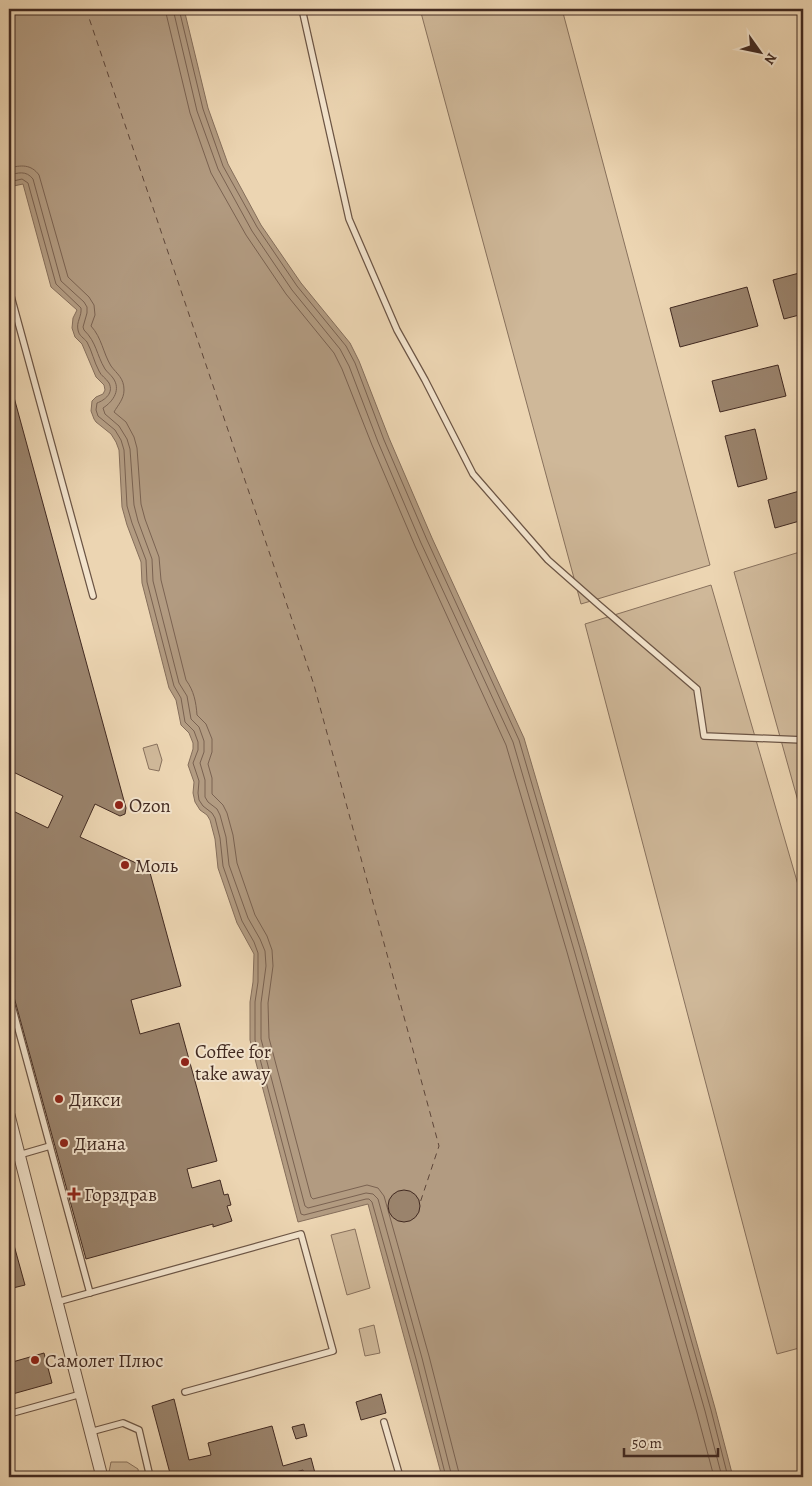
<svg xmlns="http://www.w3.org/2000/svg" width="812" height="1486" font-family="Alegreya,serif">
<style>
.green{fill:#cfb899;stroke:#88715d}
.water{fill:#b29b81;stroke:#856e5b}
.lines{fill:none;stroke-linecap:round;stroke-linejoin:round}
.shore{stroke:#7a6251;stroke-width:1}
.ferry{stroke:#5e4639;stroke-width:1;stroke-dasharray:6 5;stroke-linecap:butt}
.building{fill:#9a836c;stroke:#422a21}
.lane-casing{stroke:#6c5545;stroke-width:8}
.street-casing{stroke:#6c5545;stroke-width:13}
.lane{stroke:#f3e4cd;stroke-width:5.5}
.street{stroke:#f3e4cd;stroke-width:11}
.poi-dot{fill:#8f2418;stroke:#f3e4cd;stroke-width:2}
.labels{text-anchor:middle;stroke-width:4;stroke-linejoin:round;paint-order:stroke}
.poi-label{font-size:19px;fill:#422a21;stroke:#f3e4cd;text-anchor:start}
</style>
<rect width="100%" height="100%" fill="#ecd5b2"/>
<filter id="stains"><feTurbulence type="fractalNoise" baseFrequency=".004" numOctaves="4"/><feColorMatrix values="0 0 0 0 .2 0 0 0 0 .09 0 0 0 0 .02 0 0 0 .5 -.17"/></filter>
<radialGradient id="worn" r=".72"><stop offset=".6" stop-color="#630" stop-opacity="0"/><stop offset="1" stop-color="#630" stop-opacity=".3"/></radialGradient>
<g class="green">
<polygon points="420,9 562,9 710,565 581,604"/>
<polygon points="803,551 803,819 734,572"/>
<polygon points="711,585 803,902 803,1347 777,1354 585,624"/>
<polygon points="157,744 162,760 159,771 149,769 143,748"/>
<polygon points="355,1229 370,1288 347,1295 331,1235"/>
<polygon points="374,1325 380,1353 365,1356 359,1329"/>
<polygon points="111,1462 127,1462 138,1469 139,1477 108,1477"/>
</g>
<polygon class="water" points="9,9 184,9 208,108 228,164 261,225 301,283 350,343 359,361 389,438 432,538 524,738 585,946 715,1408 733,1477 442,1477 368,1204 298,1222 250,1040 250,1002 253,982 254,954 237,923 218,868 215,839 210,820 207,815 200,810 195,802 193,793 194,782 188,765 193,749 193,743 189,733 181,725 176,700 169,688 142,583 141,562 127,525 122,507 119,450 116,442 111,434 96,422 94,419 91,411 92,401 96,397 103,394 105,390 104,385 96,377 82,344 75,337 72,328 73,318 77,310 51,287 23,184 9,187"/>
<g class="lines">
<g class="shore">
<polyline points="165,9 190,113 211,173 246,235 286,294 334,353 342,369 372,445 415,546 506,745 567,952 697,1413 714,1477"/>
<polyline points="173,9 197,111 218,169 252,231 292,290 340,349 349,366 378,442 421,543 513,742 574,950 705,1411 722,1477"/>
<polyline points="179,9 203,109 223,166 257,227 297,286 346,346 355,363 384,440 427,540 519,740 580,948 711,1410 728,1477"/>
<path d="M9,168C21,165 31,164 39,175L68,277L89,297L94,305L95,315L91,326C102,338 103,353 111,366C117,374 124,378 124,390C124,399 118,405 114,412L126,422L134,437L137,448L141,504L145,519L159,557L161,580L186,680C194,691 196,702 197,715L206,724L212,739V752L208,764L212,778V794L223,805L227,813L233,835L237,863L255,915L267,936L272,950L273,966L268,1003L269,1038L311,1197L313,1199L367,1185L378,1188L384,1196L429,1356L460,1477"/>
<path d="M9,175C18,173 26,170 33,179L61,281L84,302L87,307V313L83,327L84,330C97,343 96,354 105,369C107,372 110,374 113,378C121,389 114,401 103,408L105,414L119,426L127,439L130,449L134,505L138,521L152,559L153,581L179,683L187,696L191,719L199,727L204,741V752L200,763L205,780V797L208,802L217,809L220,815L226,837L229,865L248,918L260,939L265,951L266,966L261,1003V1039L305,1206L308,1208L366,1193L373,1194L378,1199L422,1358L452,1477"/>
<path d="M9,182L22,179L28,183L56,284L81,308C82,316 76,322 78,330C79,336 84,338 87,342C92,351 94,362 99,371C101,376 106,378 109,383C114,393 105,400 97,403L96,410L98,416L115,430L121,440L124,450L127,506L132,523L146,560L147,582L174,686L181,698L185,722L194,731L198,742V750L193,763L199,781L198,793L199,800L203,806L212,813L215,818L220,838L223,866L242,921L254,942L258,953V982L255,1002V1040L301,1214L304,1215L366,1199H369L372,1202L416,1359L446,1477"/>
</g>
<polyline class="ferry" points="86,9 314,685 439,1146 420,1203"/>
</g>
<g class="building">
<polygon points="803,272 803,314 784,319 773,280"/>
<polygon points="747,287 758,326 680,347 670,308"/>
<polygon points="778,365 786,396 720,412 712,381"/>
<polygon points="9,390 12,390 126,808 125,814 120,816 95,804 80,837 149,869 181,986 131,1000 140,1034 179,1023 217,1161 187,1169 192,1188 220,1180 224,1195 228,1194 231,1205 227,1206 232,1221 213,1227 213,1224 86,1259 9,979 9,809 48,828 63,796 9,770"/>
<polygon points="755,429 767,479 738,487 725,436"/>
<polygon points="803,490 803,520 775,528 768,500"/>
<circle cx="404" cy="1206" r="16"/>
<polygon points="9,1238 12,1238 25,1285 9,1289"/>
<polygon points="44,1353 52,1383 9,1395 9,1363"/>
<polygon points="381,1394 386,1413 361,1420 356,1402"/>
<polygon points="174,1399 189,1460 211,1455 208,1443 272,1426 283,1466 311,1458 315,1473 304,1476 303,1470 278,1477 171,1477 152,1406"/>
<polygon points="304,1424 307,1436 296,1439 292,1427"/>
</g>
<g class="lines">
<g class="lane-casing">
<g id="lane">
<polyline points="302,9 349,219 397,330 425,380 473,474 548,560 599,605 697,689 704,736 803,740"/>
<polyline points="9,289 93,596"/>
<polyline points="9,995 90,1293"/>
<polyline points="19,1155 50,1146"/>
<polyline points="57,1302 301,1234 333,1351 185,1392"/>
<polyline points="9,1414 81,1394"/>
<polyline points="384,1422 400,1477"/>
<polyline points="90,1432 123,1423 139,1430 150,1477"/>
</g>
</g>
<g class="street-casing">
<polyline id="street" points="9,1115 102,1477"/>
</g>
<use href="#lane" class="lane"/>
<use href="#street" class="street"/>
</g>
<g class="poi-dot">
<circle cx="119" cy="805" r="5"/>
<circle cx="125" cy="865" r="5"/>
<circle cx="185" cy="1062" r="5"/>
<circle cx="59" cy="1099" r="5"/>
<circle cx="64" cy="1143" r="5"/>
<path d="M71.5 1186.5h5v5h5v5h-5v5h-5v-5h-5v-5h5z"/>
<circle cx="35" cy="1360" r="5"/>
</g>
<g class="labels">
<g class="poi-label">
<text x="129" y="812">Ozon</text>
<text x="135" y="872">Моль</text>
<text x="195" y="1058">Coffee for<tspan x="195" dy="22">take away</tspan></text>
<text x="69" y="1106">Дикси</text>
<text x="74" y="1150">Диана</text>
<text x="84" y="1201">Горздрав</text>
<text x="45" y="1367">Самолет Плюс</text>
</g>
</g>
<rect width="812" height="1486" fill="none" stroke="#ecd5b2" stroke-width="30"/>
<rect x="10" y="10" width="792" height="1466" fill="none" stroke="#422a21" stroke-width="2.5"/>
<rect x="15" y="15" width="782" height="1456" fill="none" stroke="#422a21"/>
<g transform="translate(760 52) rotate(123)" stroke="#f3e4cd" stroke-width="4" paint-order="stroke">
<path d="M0-4L9 19L0 12L-9 19Z" fill="#422a21"/>
<text y="-8" font-size="14" font-weight="bold" text-anchor="middle" fill="#422a21">N</text>
</g>
<path d="M624 1448v8h94v-8" fill="none" stroke="#422a21" stroke-width="2.5"/>
<text x="632" y="1448" font-size="15" fill="#422a21" stroke="#f3e4cd" stroke-width="4" paint-order="stroke">50 m</text>
<rect width="100%" height="100%" filter="url(#stains)"/>
<rect width="100%" height="100%" fill="url(#worn)"/>
</svg>
